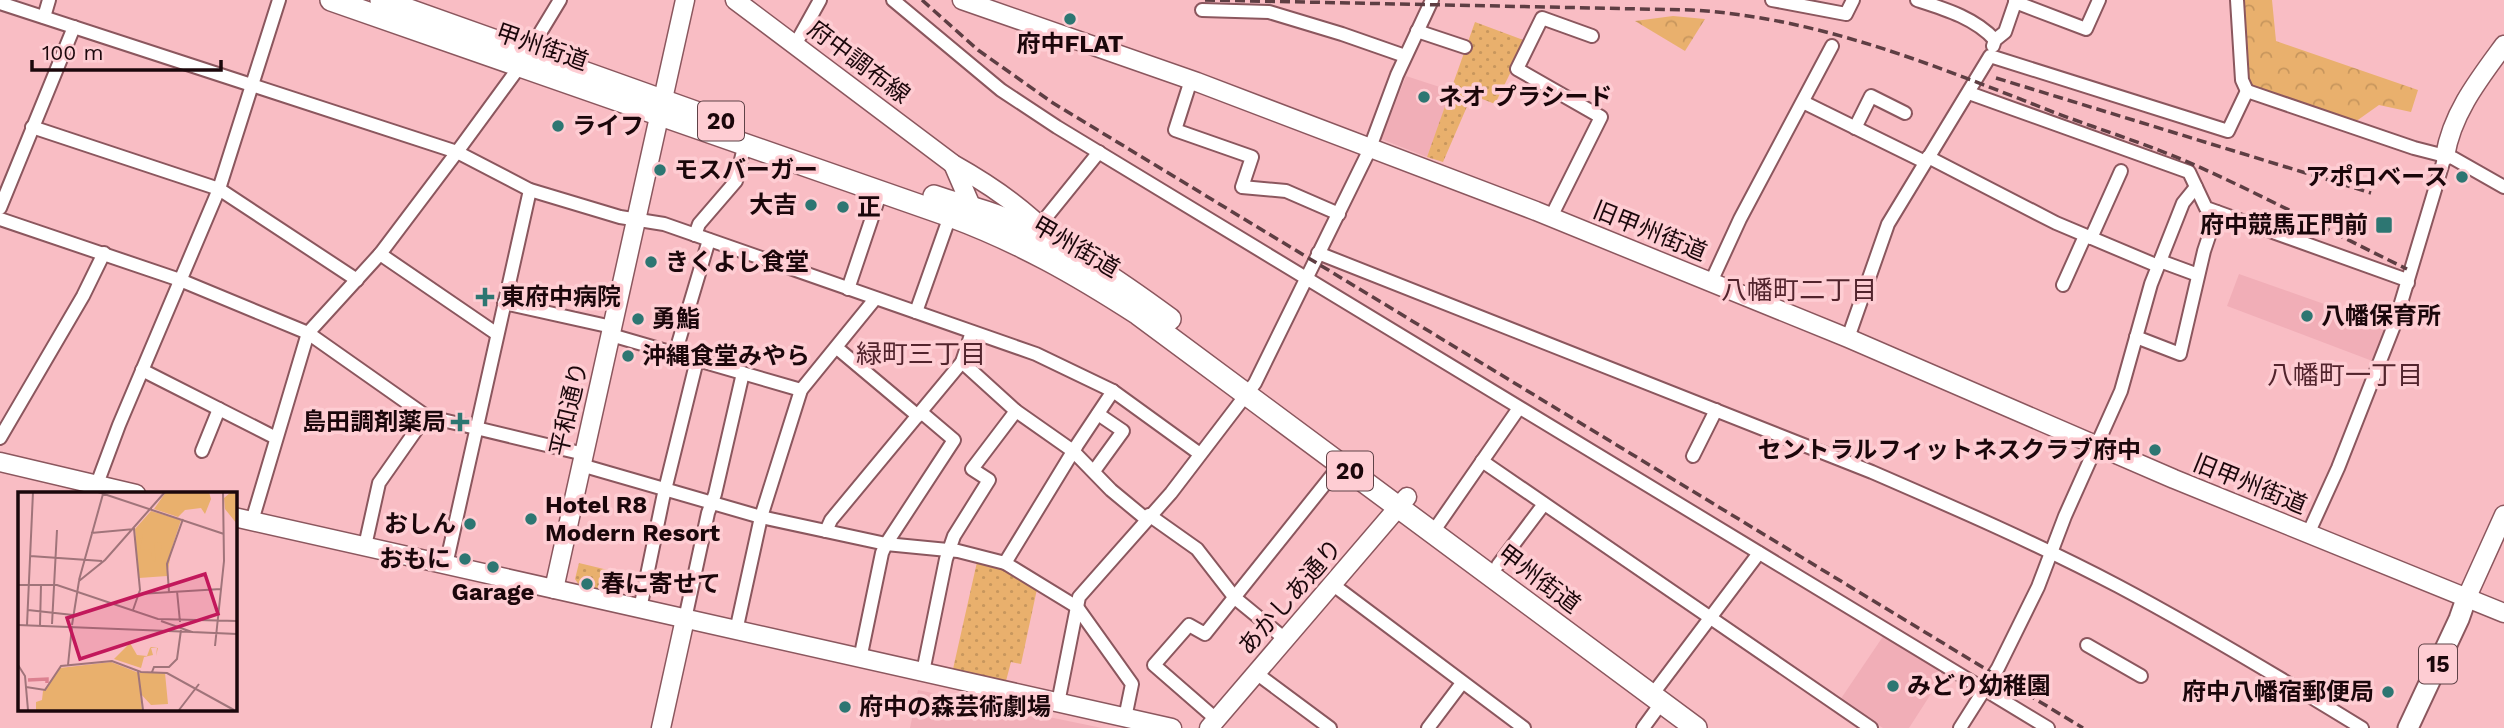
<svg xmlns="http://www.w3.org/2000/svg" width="2504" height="728" font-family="'Work Sans','Noto Sans JP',sans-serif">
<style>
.built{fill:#f1aeb7}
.green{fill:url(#green-dots)}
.forest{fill:url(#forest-crowns)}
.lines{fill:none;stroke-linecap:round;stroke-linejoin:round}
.street-casing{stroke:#8b575e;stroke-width:16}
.secondary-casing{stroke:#8b575e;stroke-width:21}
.primary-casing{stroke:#8b575e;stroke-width:23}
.highway-casing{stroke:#8b575e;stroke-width:24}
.street{stroke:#fff;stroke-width:12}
.secondary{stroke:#fff;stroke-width:18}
.primary{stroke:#fff;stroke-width:19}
.highway{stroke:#fff;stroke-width:21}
.rail{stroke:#5e3e43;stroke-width:3.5;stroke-dasharray:10 5;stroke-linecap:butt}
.poi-dot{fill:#2d7672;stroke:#fecdd3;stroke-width:2.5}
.labels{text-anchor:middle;stroke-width:7;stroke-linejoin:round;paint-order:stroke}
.shield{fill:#fecdd3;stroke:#5f4247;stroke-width:2}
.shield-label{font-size:23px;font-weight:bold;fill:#1b070b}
.poi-label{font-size:24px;font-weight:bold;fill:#1b070b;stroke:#fecdd3;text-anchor:start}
.street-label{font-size:24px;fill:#1b070b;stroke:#fecdd3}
.neighbourhood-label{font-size:26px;fill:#52242d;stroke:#fecdd3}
.inset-river{fill:none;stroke:#dc8190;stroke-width:3.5}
.inset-road{fill:none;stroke:#a0747a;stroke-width:2}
.view{fill:#c2185b;fill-opacity:0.15;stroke:#c2185b;stroke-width:3.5}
.inset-edge{fill:none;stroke:#1b070b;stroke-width:3.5}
</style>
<defs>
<pattern id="green-dots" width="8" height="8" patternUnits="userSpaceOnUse" patternTransform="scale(1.75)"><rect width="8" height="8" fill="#e9b06d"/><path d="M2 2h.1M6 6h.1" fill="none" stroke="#c7965d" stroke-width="1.8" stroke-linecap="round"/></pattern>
<pattern id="forest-crowns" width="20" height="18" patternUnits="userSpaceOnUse" patternTransform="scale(1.75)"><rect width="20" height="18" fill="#e9b06d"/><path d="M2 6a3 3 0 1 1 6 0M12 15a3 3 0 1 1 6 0" fill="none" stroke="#c7965d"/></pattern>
</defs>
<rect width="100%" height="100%" fill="#f9bdc4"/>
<g class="built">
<polygon points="1406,76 1452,91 1427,157 1381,139"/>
<polygon points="2239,274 2389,327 2375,362 2227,306"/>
<polygon points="1884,635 1945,672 1909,728 1883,728 1840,700"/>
<polygon points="918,690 1102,728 910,728"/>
</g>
<g class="green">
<polygon points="1475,22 1526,41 1495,104 1472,95 1443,162 1427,157"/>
<polygon points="977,562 1000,567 1037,589 1021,664 1011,662 1006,681 953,669"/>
<polygon points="579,563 608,570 603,591 579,585 575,579"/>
</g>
<g class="forest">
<polygon points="2242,0 2272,0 2276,41 2418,90 2411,112 2379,105 2355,122 2250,87 2246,80"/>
<polygon points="1673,16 1705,19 1685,51 1635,21"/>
</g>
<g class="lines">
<g class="street-casing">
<g id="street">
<polyline points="893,0 1001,90 1057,127 2048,728"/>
<polyline points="1772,0 1846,14 1853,0"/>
<path d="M1917,0C1945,9 1975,18 1995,40"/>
<polyline points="2237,0 2242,80 2247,91"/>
<polyline points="2015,2 2086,29 2099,0"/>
<polyline points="0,3 457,152 530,190 620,217 664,224 1036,354 1113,391 1200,454"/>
<polyline points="1202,10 1269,12 1342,34 1405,56"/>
<polyline points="44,17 49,0"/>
<polyline points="1417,31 1465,47"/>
<polyline points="795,45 820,0"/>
<polyline points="1993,46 1995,40 2005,32 2016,0"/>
<polyline points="1191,80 1175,130 1252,157 1242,187 1286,191 1339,214"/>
<polyline points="1969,93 2189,172 2206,208 2404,279 2408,283"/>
<polyline points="1803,102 1925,162"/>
<polyline points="32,127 219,189 357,280"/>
<polyline points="1855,128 1871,96 1905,113"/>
<polyline points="1928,157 2056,223 2158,266"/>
<polyline points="0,208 74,27"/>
<polyline points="1551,217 1601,117 1517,69 1542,18 1592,36"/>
<polyline points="0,219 180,280 308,333 426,416 584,454"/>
<polyline points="1040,225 1099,152"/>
<polyline points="695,235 699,224 736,181 745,143"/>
<polyline points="2091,238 2121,171"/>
<path d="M1318,253L1872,472C1955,508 2038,544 2118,586C2201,630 2282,679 2362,728"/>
<polyline points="380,254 497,334"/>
<polyline points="2160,261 2198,275"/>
<polyline points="1711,282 1740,219 1832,46"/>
<polyline points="2063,285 2085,236"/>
<polyline points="848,289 881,191"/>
<polyline points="504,303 612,327"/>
<polyline points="916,312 950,216"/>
<polyline points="611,335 801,390"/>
<polyline points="2136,337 2180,354 2204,251 2217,212"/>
<polyline points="1848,338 1888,224 1990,56 2228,131 2247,91 2414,148 2453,158 2504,187"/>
<polyline points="837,348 918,416"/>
<polyline points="675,354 709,240"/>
<polyline points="962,362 1016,411 1073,451 1111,490 1146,519"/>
<polyline points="142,370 276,438"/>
<polyline points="0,438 83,296 104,253"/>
<polyline points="202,451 219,409"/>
<polyline points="1693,456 1716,410"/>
<polyline points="1482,461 1871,728"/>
<polyline points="581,465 761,517 886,544 958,551 1005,563 1077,607 1132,684 1125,718"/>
<polyline points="1094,471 1123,431 1098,414"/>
<polyline points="97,484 119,425 219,189 279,0"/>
<polyline points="1149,515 1197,549 1235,598 1285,639"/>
<polyline points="252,521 308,333 380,254 457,152 520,66 560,0"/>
<polyline points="826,531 831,520 962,362 972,332"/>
<polyline points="1433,532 1519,408"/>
<polyline points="2308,534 2338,468 2395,323 2445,156"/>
<polyline points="365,546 379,483 426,416"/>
<polyline points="1005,563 1077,445 1113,391"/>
<polyline points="446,565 530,190"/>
<polyline points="1498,565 1544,504"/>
<polyline points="1332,584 1524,728"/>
<polyline points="640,609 663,498 697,360"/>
<polyline points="685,619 708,513 715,494 743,373"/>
<polyline points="736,631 761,517 801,390 875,299"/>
<polyline points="2087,645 2141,676"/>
<polyline points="860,659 882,553 886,544 954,440 921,412"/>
<polyline points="923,672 946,559 954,536 989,480 972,469 1016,411"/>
<polyline points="1256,673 1330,728"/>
<polyline points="1652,695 1759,553"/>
<polyline points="1058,703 1079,597 1171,493 1255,383 1368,153 1397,75 1432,0"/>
<polyline points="1216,719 1154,665 1189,625 1205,634 1341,464"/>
<polyline points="1428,728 1462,683"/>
<polyline points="1643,728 1662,702"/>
<polyline points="1960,728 1998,668 2038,587 2065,516 2121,391 2151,284 2183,203 2196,187"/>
</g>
</g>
<g class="secondary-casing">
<g id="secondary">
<path d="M735,0L953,164C987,183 1024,208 1051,237"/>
<polyline points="962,0 1197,82 1536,211 1848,338 2174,479 2504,613"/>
<path d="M2445,156C2452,113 2479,79 2504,45"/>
<polyline points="953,164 975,215"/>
<polyline points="0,462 136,494"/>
<polyline points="234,517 1172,728"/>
<polyline points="554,589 685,0"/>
<polyline points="2466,599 2504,515"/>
<polyline points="661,728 685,619"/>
<polyline points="1209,728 1407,497"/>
</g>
</g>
<g class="primary-casing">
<polyline id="primary" points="2408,728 2459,619 2466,599"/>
</g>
<g class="highway-casing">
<g id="highway">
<path d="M331,0L950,216C1020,242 1076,274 1138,314L1696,728"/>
<polyline points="381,0 698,113"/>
<path d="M934,196C956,204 978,208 1000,217C1061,242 1117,280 1170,319"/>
</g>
</g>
<use href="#street" class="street"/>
<use href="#secondary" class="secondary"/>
<use href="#primary" class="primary"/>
<use href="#highway" class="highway"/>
<g class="rail">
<polyline points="922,0 978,50 1053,103 2083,728"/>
<path d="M1205,0L1691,10C1818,17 1936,66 2053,112C2101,130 2150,145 2197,166C2268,198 2337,235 2407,269"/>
<polyline points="1996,78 2371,193"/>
</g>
</g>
<g class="poi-dot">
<circle cx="1070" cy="19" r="7"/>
<circle cx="1424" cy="97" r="7"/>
<circle cx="558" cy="126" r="7"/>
<circle cx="660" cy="170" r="7"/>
<circle cx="2462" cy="177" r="7"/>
<circle cx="811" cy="205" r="7"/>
<circle cx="843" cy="207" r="7"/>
<rect x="2375" y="216" width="18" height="18" rx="3.5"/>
<circle cx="651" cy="262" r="7"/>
<path d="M481.5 286.5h7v7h7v7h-7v7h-7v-7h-7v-7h7z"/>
<circle cx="2307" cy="316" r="7"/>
<circle cx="638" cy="319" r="7"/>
<circle cx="628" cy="356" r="7"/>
<path d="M456.5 411.5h7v7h7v7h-7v7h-7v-7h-7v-7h7z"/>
<circle cx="2155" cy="450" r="7"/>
<circle cx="531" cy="519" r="7"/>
<circle cx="470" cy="524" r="7"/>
<circle cx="465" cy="559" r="7"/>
<circle cx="493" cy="567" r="7"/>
<circle cx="587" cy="584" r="7"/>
<circle cx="1893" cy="686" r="7"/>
<circle cx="2388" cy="692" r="7"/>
<circle cx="845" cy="707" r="7"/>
</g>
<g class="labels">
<g class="shield">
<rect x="698" y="101.5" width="46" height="39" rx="5"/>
<rect x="1327" y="451.5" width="46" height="39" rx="5"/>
<rect x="2419" y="644.5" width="38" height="39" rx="5"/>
</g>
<g class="shield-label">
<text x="721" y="129">20</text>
<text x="1350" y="479">20</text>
<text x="2438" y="672">15</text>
</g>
<g class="poi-label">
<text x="1070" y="52" text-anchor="middle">府中FLAT</text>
<text x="1438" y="105">ネオ プラシード</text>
<text x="572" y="134">ライフ</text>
<text x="674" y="178">モスバーガー</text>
<text x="2448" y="185" text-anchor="end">アポロベース</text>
<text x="797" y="213" text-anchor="end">大吉</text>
<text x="857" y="215">正</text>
<text x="2368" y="233" text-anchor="end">府中競馬正門前</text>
<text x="665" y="270">きくよし食堂</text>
<text x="501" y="305">東府中病院</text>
<text x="2321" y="324">八幡保育所</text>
<text x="652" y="327">勇鮨</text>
<text x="642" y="364">沖縄食堂みやら</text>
<text x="446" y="430" text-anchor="end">島田調剤薬局</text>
<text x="2141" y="458" text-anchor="end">セントラルフィットネスクラブ府中</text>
<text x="545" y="513">Hotel R8<tspan x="545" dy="28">Modern Resort</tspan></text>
<text x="456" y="532" text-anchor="end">おしん</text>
<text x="451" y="567" text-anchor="end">おもに</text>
<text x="601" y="592">春に寄せて</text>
<text x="493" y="600" text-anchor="middle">Garage</text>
<text x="1907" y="694">みどり幼稚園</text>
<text x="2374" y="700" text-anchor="end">府中八幡宿郵便局</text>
<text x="859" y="715">府中の森芸術劇場</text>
</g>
<g class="street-label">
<text transform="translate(542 47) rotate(19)" y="8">甲州街道</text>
<text transform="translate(859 62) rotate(37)" y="8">府中調布線</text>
<text transform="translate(1650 231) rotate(22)" y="8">旧甲州街道</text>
<text transform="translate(1076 247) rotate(30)" y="8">甲州街道</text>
<text transform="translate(569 409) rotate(-77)" y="8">平和通り</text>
<text transform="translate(2250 484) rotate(22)" y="8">旧甲州街道</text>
<text transform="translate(1539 579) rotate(37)" y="8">甲州街道</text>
<text transform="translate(1290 597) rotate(-49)" y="8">あかしあ通り</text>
</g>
<g class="neighbourhood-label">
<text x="1799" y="299">八幡町二丁目</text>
<text x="921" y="363">緑町三丁目</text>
<text x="2345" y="384">八幡町一丁目</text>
</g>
</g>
<g transform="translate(18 492)">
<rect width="219" height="219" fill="#f9bdc4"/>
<path d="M133,19L163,28L149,71L121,86L117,37Z" fill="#e9b06d"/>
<path d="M148,0H191L193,7L187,22L183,16L167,18L160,25L136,17ZM212,1L219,2V32L207,17L206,6ZM125,42L122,57L134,58L133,67L138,70L136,51L144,50L142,67H149L154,55L149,84L121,86L117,44L122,47ZM112,151L119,163L129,164L132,156L133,155L140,156L138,164L139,156H133L135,163L126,165L123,176L96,167Z" fill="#e9b06d"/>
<path d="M93,170L121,181H147L150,212L133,213L122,201L124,218H18V210L24,208L25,199L42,176Z" fill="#e9b06d"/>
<path class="inset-river" d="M10,188L29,187V191"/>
<path class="inset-road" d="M80,0L206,42M73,41L116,37L122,98L115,118M12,64L84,69M61,88L85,2M0,93H39L140,127L219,129M159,99L162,130M151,100L149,72L165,27M121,102L203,97M10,118L55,123M143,129L174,140L219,142M34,132L39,38M0,133L175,140M9,133L15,0M22,133L23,93M54,133L61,89L87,68L147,0M197,154L206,69L205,0M0,173L7,184L10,218M50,173L54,134M120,179L125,218M134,180L136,175H151L159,167L163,138M8,195L27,198L43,174L94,169L123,180L149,181L216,218M161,218L181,192"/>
<path class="view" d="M187,82L200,122L62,167L49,126Z"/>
<rect width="219" height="219" class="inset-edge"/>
</g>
<path d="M32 60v10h189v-10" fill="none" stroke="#1b070b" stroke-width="3.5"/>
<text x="42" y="60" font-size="21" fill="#1b070b" stroke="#fecdd3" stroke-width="5" paint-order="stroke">100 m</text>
</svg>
